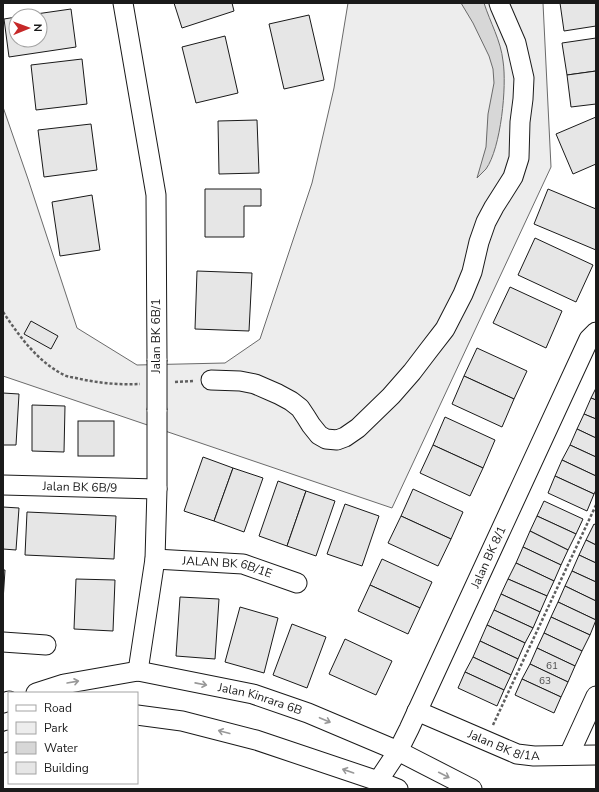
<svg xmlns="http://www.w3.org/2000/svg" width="599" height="792" font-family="'Nunito Sans',sans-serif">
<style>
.green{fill:#ededed;stroke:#6a6a6a}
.water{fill:#d7d7d7;stroke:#6a6a6a}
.building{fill:#e6e6e6;stroke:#1a1a1a}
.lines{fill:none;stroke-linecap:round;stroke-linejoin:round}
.minor-casing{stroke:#1a1a1a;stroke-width:21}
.path{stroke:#5f5f5f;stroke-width:2.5;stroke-dasharray:3 2;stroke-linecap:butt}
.minor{stroke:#fff;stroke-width:19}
.minor-bridge-casing{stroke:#1a1a1a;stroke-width:21;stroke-linecap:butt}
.minor-bridge{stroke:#fff;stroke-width:19}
.oneway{stroke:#989898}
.labels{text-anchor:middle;stroke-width:3;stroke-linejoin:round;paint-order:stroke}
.number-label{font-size:10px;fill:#4d4d4d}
.street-label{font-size:12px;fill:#1a1a1a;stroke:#fff}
</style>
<rect width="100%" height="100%" fill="#fff"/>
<polygon class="green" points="348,3 543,3 551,167 392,508 3,376 3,107 28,179 77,328 137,365 225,363 260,339 312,183 334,88"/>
<path class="water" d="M461,3H484C490,22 501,41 503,61C507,86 501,148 486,169C483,172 480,175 477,178L486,147L488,114L494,83L493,69L489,56L473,23Z"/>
<g class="building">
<polygon points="174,3 232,3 234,11 182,28"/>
<polygon points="560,3 596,3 596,26 564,31"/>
<polygon points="71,9 76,47 9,57 4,19 16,17 16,40 40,40 40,16 22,16"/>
<polygon points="309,15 324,80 284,89 269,24"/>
<polygon points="225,36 238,93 196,103 182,47"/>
<polygon points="596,38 596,71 567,75 562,43"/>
<polygon points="82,59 87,104 36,110 31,65"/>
<polygon points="596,71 596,104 571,107 567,75"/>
<polygon points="596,117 596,164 573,174 556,134"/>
<polygon points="257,120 259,173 219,174 218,121"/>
<polygon points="91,124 97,170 44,177 38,130"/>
<polygon points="205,189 261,189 261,206 244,206 244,237 205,237"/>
<polygon points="548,189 596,209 596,250 534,224"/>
<polygon points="92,195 100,250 60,256 52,202"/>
<polygon points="535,238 593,265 576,302 518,275"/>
<polygon points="197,271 252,273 249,331 195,329"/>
<polygon points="510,287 562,311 546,348 493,323"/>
<polygon points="31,321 58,336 51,349 24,334"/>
<polygon points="477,348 527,371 514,399 464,376"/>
<polygon points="464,376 514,399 502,427 452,404"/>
<polygon points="596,388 596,400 591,398"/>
<polygon points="3,393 19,394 16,445 3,445"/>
<polygon points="591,398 596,400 596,419 584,414"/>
<polygon points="32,405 65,406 64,452 32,451"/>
<polygon points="584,414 596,419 596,438 577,429"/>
<polygon points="445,417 495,440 483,468 433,445"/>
<rect x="78" y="421" width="36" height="35"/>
<polygon points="577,429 596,438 596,457 570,445"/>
<polygon points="433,445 483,468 470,496 420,473"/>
<polygon points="570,445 596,457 596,476 562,460"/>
<polygon points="203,457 233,468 214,521 184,511"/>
<polygon points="562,460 596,476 596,490 594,494 555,476"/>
<polygon points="233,468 263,478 244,532 214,521"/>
<polygon points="555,476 594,494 587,511 548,493"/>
<polygon points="278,481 306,491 287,546 259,536"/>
<polygon points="413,489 463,512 451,539 401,516"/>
<polygon points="306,491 335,501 316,556 287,546"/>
<polygon points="544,501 583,519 576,534 537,516"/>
<polygon points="345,504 379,516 362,566 327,554"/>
<polygon points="3,507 19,508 16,550 3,549"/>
<polygon points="27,512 116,516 114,559 25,555"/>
<polygon points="401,516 451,539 438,566 388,543"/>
<polygon points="537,516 576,534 568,550 530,531"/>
<polygon points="594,524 596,525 596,545 586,540"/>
<polygon points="530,531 568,550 561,565 523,547"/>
<polygon points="586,540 596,545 596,563 579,555"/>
<polygon points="523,547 561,565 554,581 516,563"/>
<polygon points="579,555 596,563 596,582 572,571"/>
<polygon points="382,559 432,582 420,608 370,585"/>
<polygon points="516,563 554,581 547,596 508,579"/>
<polygon points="3,570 5,570 3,601"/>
<polygon points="572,571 596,582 596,601 565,586"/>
<polygon points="76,579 115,580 113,631 74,629"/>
<polygon points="508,579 547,596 540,612 501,594"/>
<polygon points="370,585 420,608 408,634 358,611"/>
<polygon points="565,586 596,601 596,620 558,602"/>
<polygon points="501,594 540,612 533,628 494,610"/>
<polygon points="180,597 219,599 215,659 176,656"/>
<polygon points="558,602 596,620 590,635 551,617"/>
<polygon points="240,607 278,618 264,673 225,662"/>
<polygon points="494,610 533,628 525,643 487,625"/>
<polygon points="551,617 590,635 582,651 544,633"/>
<polygon points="292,624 326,637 307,688 273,675"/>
<polygon points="487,625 525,643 518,659 480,641"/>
<polygon points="544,633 582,651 575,666 537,648"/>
<polygon points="345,639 392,661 376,695 329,674"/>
<polygon points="480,641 518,659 511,675 473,657"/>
<polygon points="537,648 575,666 568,682 530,664"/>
<polygon points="473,657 511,675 504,690 465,672"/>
<polygon points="530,664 568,682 561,697 522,679"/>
<polygon points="465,672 504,690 497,706 458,688"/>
<polygon points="522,679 561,697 554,713 515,695"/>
</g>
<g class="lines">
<g class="minor-casing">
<g id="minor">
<polyline points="123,3 156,195 157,360"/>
<polyline points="211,380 240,381 255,384 278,394 291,401 300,408 306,417 311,425 319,435 326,439 337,440 345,437 358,428 391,396 412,372 428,351 445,329 463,294 472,272 479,242 486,222 494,207 513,177 519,158 520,122 523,99 524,78 516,43 500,6 499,3"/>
<path id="s1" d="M3,485L157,489"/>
<path id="s2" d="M155,559L243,564L297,583"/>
<polyline points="3,642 46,645"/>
<polyline points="138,671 155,559 157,489 157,410"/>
<path id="s3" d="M36,693L64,684L138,671L253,694L308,713L398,751L472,789"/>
<polyline points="3,703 9,701"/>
<path id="s4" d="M417,711L517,754L534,756L596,755"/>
<polyline points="137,715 182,721 256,740 378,781 398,789"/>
<polyline points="3,743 9,740"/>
<polyline points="569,755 596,696"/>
<path id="s5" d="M378,781L398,751L409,729L589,339L596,332"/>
</g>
</g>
<g class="path">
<path d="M3,312C20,337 37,361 64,375C68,377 72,377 76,378C97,383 119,385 140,384"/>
<polyline points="175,382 194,381"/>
<polyline points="493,725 596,505"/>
</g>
<use href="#minor" class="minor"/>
<g class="minor-bridge-casing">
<polyline id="minor-bridge" points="157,360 157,410"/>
</g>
<use href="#minor-bridge" class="minor-bridge"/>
</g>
<defs><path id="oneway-shaft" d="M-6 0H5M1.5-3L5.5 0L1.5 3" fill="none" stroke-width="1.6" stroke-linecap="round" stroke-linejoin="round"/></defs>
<g class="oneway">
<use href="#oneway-shaft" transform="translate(73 682) rotate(-10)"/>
<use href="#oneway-shaft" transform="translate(201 684) rotate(11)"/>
<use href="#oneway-shaft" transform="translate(325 720) rotate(23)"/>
<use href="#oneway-shaft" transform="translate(224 732) rotate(-165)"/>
<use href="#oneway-shaft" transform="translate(348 771) rotate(-161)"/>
<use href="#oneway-shaft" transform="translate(444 775) rotate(27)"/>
</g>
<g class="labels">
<g class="number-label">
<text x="552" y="669">61</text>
<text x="545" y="684">63</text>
</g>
<g class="street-label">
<text transform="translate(156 336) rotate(-90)" y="4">Jalan BK 6B/1</text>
<text dy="4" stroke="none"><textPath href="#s1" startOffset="77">Jalan BK 6B/9</textPath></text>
<text dy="4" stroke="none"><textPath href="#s5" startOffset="250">Jalan BK 8/1</textPath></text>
<text dy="4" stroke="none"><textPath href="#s2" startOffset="73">JALAN BK 6B/1E</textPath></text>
<text dy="4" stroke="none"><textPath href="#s3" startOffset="230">Jalan Kinrara 6B</textPath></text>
<text dy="4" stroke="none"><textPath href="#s4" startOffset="94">Jalan BK 8/1A</textPath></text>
</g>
</g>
<rect width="599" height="792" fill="none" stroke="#1a1a1a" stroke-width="8"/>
<rect x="8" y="692" width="130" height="92" fill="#ffffff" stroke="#a3a3a3"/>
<rect x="16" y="705" width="20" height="6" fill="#ffffff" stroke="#a3a3a3"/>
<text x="44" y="712" font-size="12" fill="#1a1a1a">Road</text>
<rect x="16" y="722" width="20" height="12" fill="#ededed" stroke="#a3a3a3"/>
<text x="44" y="732" font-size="12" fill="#1a1a1a">Park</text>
<rect x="16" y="742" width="20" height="12" fill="#d7d7d7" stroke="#a3a3a3"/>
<text x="44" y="752" font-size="12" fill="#1a1a1a">Water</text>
<rect x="16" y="762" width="20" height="12" fill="#e6e6e6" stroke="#a3a3a3"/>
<text x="44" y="772" font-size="12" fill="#1a1a1a">Building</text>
<g transform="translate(28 28) rotate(89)"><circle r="19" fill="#ffffff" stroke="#a3a3a3"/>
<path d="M0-3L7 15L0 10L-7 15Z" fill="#c62828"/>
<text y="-6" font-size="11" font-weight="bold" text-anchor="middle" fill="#1a1a1a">N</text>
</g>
</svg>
